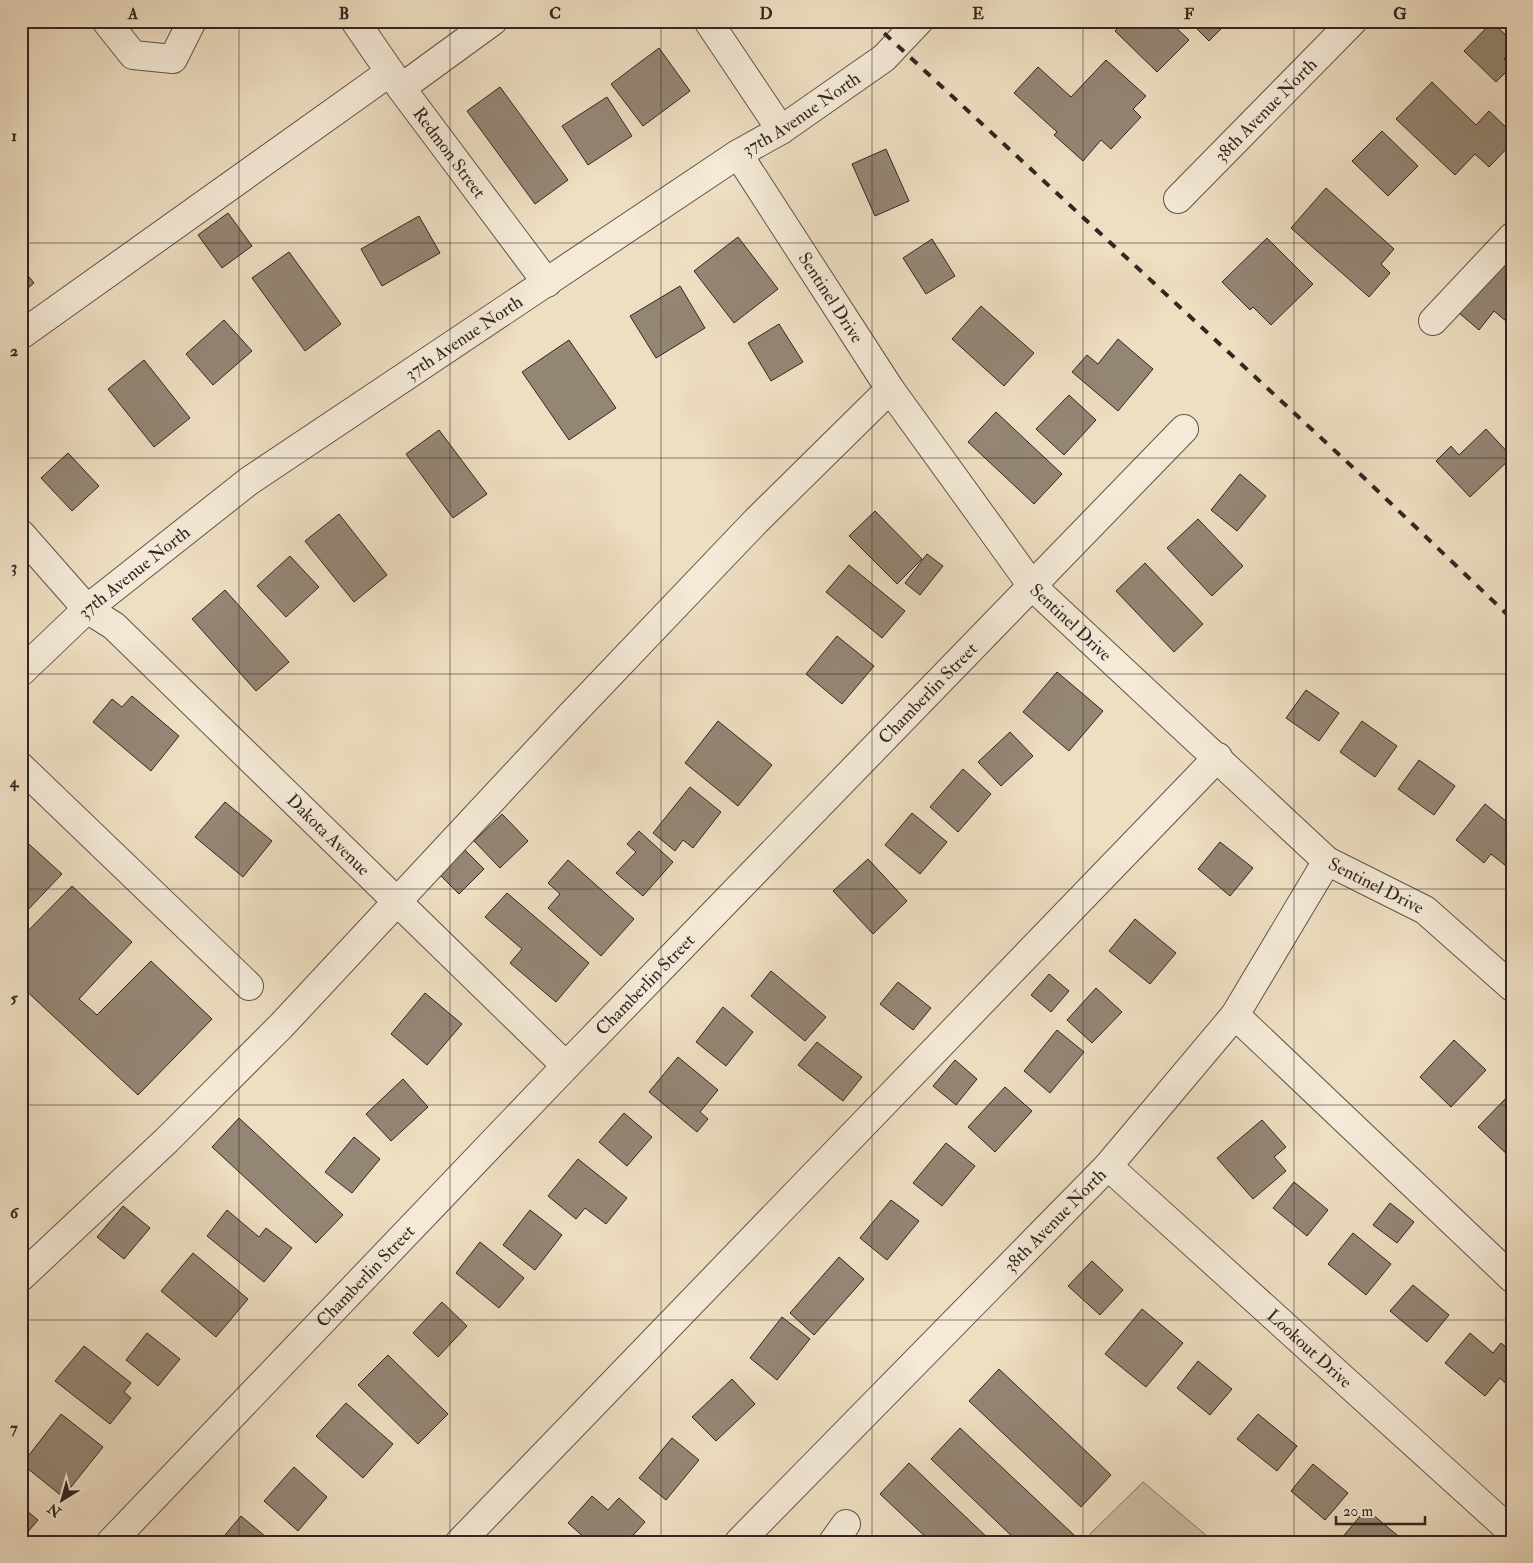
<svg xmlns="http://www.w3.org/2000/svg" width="1533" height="1563" font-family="'IM FELL Double Pica',serif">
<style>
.green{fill:#cebfa7;stroke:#807264}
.building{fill:#948675;stroke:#322621}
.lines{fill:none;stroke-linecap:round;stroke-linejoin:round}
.minor-casing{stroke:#615449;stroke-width:30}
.minor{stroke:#f4ead7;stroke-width:28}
.rail{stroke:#322621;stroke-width:4;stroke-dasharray:9 9;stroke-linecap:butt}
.grid{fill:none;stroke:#322621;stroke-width:1;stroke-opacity:0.55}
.labels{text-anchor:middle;stroke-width:5;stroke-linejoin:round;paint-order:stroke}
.street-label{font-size:18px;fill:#322621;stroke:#f4ead7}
.neatline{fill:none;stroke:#322621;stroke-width:2}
.grid-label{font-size:16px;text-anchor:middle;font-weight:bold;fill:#322621}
</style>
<rect width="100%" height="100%" fill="#eedec2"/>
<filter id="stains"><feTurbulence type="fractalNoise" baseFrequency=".004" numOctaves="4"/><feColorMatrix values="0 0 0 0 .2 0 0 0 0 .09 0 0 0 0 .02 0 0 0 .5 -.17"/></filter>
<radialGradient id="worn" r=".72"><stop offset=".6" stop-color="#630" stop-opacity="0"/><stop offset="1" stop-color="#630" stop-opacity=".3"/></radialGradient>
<polygon class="green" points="1143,1482 1214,1542 1082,1542"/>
<g class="building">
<polygon points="1125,21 1169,21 1189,40 1157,72 1115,31"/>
<polygon points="1189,21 1229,21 1209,41"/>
<polygon points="1492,22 1512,41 1512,51 1504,59 1512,66 1496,82 1464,51"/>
<polygon points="659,48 690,91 643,126 611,84"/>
<polygon points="1106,60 1146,96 1133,109 1141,117 1111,149 1101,140 1083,161 1054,135 1057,132 1014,93 1038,67 1071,97"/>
<polygon points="1432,82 1476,125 1489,111 1512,133 1512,143 1489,167 1475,154 1455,175 1396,119"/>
<polygon points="500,87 568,180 535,204 467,111"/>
<polygon points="607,97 632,136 588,165 562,126"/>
<polygon points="1382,131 1418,166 1388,196 1352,161"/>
<polygon points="886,149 909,201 875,216 852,164"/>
<polygon points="1326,188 1394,249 1381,264 1390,273 1369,297 1291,228"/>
<polygon points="228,213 252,246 222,268 198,235"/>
<polygon points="419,216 440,253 382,286 361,249"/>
<polygon points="738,237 778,289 734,323 694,271"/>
<polygon points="1267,238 1313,284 1271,325 1253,307 1250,310 1222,282"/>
<polygon points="932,239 955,276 926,294 903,258"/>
<polygon points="1512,250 1512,314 1506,321 1494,311 1479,330 1459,313"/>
<polygon points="289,252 341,324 305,351 252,278"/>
<polygon points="21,267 34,283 21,294"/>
<polygon points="680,286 705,328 656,358 630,316"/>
<polygon points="981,306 1034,353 1004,386 952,339"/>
<polygon points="224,320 252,351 213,385 186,354"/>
<polygon points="779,324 803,362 771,381 748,343"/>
<polygon points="1118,339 1153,369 1118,411 1072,372 1087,355 1098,364"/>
<polygon points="569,340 616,408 569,440 522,372"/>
<polygon points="144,360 190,418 154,447 108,389"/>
<polygon points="1069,395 1096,420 1064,455 1036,429"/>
<polygon points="1512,403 1512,418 1505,410"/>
<polygon points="996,412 1062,474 1034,504 968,442"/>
<polygon points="1486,429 1512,457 1470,497 1436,461 1451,446 1459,455"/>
<polygon points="439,430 487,494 453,518 406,454"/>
<polygon points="68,453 99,486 72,511 41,478"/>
<polygon points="1240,474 1266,496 1237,531 1211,510"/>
<polygon points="875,511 922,559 897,584 849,536"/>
<polygon points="339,514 387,575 354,602 305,541"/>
<polygon points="1198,519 1243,566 1212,596 1167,548"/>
<polygon points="927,554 943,566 920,595 905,583"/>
<polygon points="290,556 319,587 286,617 257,586"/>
<polygon points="1145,563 1203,624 1174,652 1116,591"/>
<polygon points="849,565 905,611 882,638 826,592"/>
<polygon points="225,590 289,662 256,691 192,619"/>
<polygon points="837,636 874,666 842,704 806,674"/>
<polygon points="1057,672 1103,711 1069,751 1023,712"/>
<polygon points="1306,690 1339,713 1319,741 1286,718"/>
<polygon points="132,696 179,736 151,771 93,722 112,699 122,707"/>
<polygon points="718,721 772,765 738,806 685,763"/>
<polygon points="1362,721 1397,746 1375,777 1340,752"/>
<polygon points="1010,732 1033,756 1001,786 978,762"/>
<polygon points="1419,760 1455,786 1434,815 1398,789"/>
<polygon points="963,769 991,794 958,832 930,807"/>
<polygon points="690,787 721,812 693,848 683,840 675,851 653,833"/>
<polygon points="225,802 272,841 243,877 195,837"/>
<polygon points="1485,804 1512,826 1511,870 1491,854 1484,863 1456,840"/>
<polygon points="912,813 947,842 920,874 885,845"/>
<polygon points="502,814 528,841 500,868 474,841"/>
<polygon points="639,831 673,862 643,896 616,873 636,852 627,844"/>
<polygon points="21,837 62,874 21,917"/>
<polygon points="1220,842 1253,868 1230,896 1198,869"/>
<polygon points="461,846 484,869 459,894 436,871"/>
<polygon points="868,859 907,901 873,934 833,891"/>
<polygon points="568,860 634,919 601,956 548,908 560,894 548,883"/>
<polygon points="72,886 132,942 79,999 97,1015 151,961 212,1019 138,1095 21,986 21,938"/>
<polygon points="507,893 589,963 556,1002 510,963 522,949 485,917"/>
<polygon points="1135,919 1176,953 1150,984 1109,951"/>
<polygon points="771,971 826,1017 805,1041 751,996"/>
<polygon points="1049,974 1069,991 1051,1012 1031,995"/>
<polygon points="898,982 931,1008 913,1030 880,1004"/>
<polygon points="1096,988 1122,1012 1092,1043 1067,1020"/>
<polygon points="425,993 462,1024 427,1065 391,1034"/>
<polygon points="723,1007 753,1032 726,1066 696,1042"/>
<polygon points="1057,1030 1084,1052 1050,1093 1024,1071"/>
<polygon points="1454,1040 1486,1070 1451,1107 1420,1077"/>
<polygon points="817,1042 862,1077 843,1101 798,1065"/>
<polygon points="678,1057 718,1090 700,1112 708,1119 697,1132 649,1092"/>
<polygon points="955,1060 977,1079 956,1105 933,1086"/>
<polygon points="403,1079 428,1107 391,1141 366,1114"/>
<polygon points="1005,1087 1032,1111 995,1152 968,1127"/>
<polygon points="1509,1095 1512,1098 1510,1157 1478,1127"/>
<polygon points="624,1113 652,1137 627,1166 599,1142"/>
<polygon points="239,1118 343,1215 316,1243 212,1147"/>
<polygon points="1262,1120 1286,1147 1274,1157 1286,1171 1253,1199 1217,1158"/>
<polygon points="354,1137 380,1159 352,1193 325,1172"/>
<polygon points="946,1143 975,1166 942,1206 913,1183"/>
<polygon points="578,1159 627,1198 606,1224 585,1208 576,1219 548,1196"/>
<polygon points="1294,1182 1328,1210 1307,1236 1273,1208"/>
<polygon points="891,1200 919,1221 887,1260 860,1238"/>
<polygon points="1390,1203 1414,1222 1397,1243 1373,1225"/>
<polygon points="123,1206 150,1228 124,1259 97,1237"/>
<polygon points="227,1210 259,1237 266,1228 292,1248 264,1282 207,1236"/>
<polygon points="530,1210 562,1235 535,1270 503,1245"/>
<polygon points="1353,1233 1391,1264 1366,1295 1328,1264"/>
<polygon points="480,1242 524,1278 499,1308 456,1273"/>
<polygon points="193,1253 248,1299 216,1337 161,1291"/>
<polygon points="839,1257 864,1279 814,1335 790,1313"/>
<polygon points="1092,1261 1123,1290 1100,1315 1068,1286"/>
<polygon points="1413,1285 1449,1315 1427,1342 1390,1311"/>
<polygon points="442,1302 467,1326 438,1357 413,1333"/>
<polygon points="1142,1309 1183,1343 1146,1387 1105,1354"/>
<polygon points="782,1317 810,1339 777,1380 750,1358"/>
<polygon points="147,1333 180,1359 158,1386 126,1360"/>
<polygon points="1470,1333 1493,1353 1501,1343 1512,1352 1511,1388 1500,1378 1485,1396 1445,1363"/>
<polygon points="84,1346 131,1383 124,1392 131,1398 110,1424 55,1381"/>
<polygon points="388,1355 448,1414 418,1444 358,1385"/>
<polygon points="1198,1361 1232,1389 1210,1415 1177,1388"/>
<polygon points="999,1369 1111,1475 1081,1507 969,1401"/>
<polygon points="732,1379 755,1404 716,1441 692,1417"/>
<polygon points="346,1403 393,1444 363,1478 316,1436"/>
<polygon points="61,1414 103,1447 63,1497 22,1464"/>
<polygon points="1258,1414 1297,1446 1277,1471 1237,1439"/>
<polygon points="960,1428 1074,1535 1068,1542 1018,1542 931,1459"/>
<polygon points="672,1438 699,1460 666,1500 639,1478"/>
<polygon points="909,1463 992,1542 931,1542 880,1494"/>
<polygon points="1313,1464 1348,1493 1325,1520 1291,1491"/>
<polygon points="294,1467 327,1497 298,1531 264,1501"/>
<polygon points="592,1496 608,1510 619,1498 645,1522 627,1542 584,1542 586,1539 568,1523"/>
<polygon points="21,1506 38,1520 21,1540"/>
<polygon points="1366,1509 1397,1535 1392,1542 1345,1542 1341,1539"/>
<polygon points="241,1516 272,1542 219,1542"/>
</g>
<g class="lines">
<g class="minor-casing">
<g id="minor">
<polyline points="106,21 133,55 173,59 192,21"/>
<path id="s1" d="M355,21L401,88L547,283"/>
<polyline points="708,21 781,130"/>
<polyline points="401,88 493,21"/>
<path id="s2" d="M738,154L890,389L1033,587L1327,861L1425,910L1512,987"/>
<path id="s3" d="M1178,199L1353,21"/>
<polyline points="1433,321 1512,237"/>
<polyline points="21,335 390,72"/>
<path id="s4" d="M21,534L87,609L114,626L566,1066"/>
<path id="s5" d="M21,672L87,609L249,481L738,154L781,130L884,58L919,21"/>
<polyline points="21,767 249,986"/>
<polyline points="1235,1015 1512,1278"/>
<path id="s6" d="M1108,1166L1512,1532"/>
<polyline points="21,1277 167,1140 281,1026 571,715 756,521 890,389"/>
<path id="s7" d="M111,1542L566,1066L1184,429"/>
<polyline points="460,1542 1218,757"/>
<path id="s8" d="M739,1542L1108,1166L1235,1015L1327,861"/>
<polyline points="833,1542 846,1524"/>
</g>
</g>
<use href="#minor" class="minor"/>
<polyline class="rail" points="871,21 1360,474 1512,619"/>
</g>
<path class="grid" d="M239,21V1542M450,21V1542M661,21V1542M872,21V1542M1083,21V1542M1294,21V1542M21,243H1512M21,458H1512M21,674H1512M21,889H1512M21,1105H1512M21,1320H1512"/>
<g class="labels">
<g class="street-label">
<text dy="6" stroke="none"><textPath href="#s3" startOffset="125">38th Avenue North</textPath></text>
<text dy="6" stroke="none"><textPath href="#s5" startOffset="961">37th Avenue North</textPath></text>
<text dy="6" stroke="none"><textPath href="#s1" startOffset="162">Redmon Street</textPath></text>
<text dy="6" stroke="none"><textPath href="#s2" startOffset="171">Sentinel Drive</textPath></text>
<text dy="6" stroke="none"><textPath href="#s5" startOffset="556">37th Avenue North</textPath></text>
<text dy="6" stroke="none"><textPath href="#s5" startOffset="151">37th Avenue North</textPath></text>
<text dy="6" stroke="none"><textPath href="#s2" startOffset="576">Sentinel Drive</textPath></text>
<text dy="6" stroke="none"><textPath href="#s7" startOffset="1178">Chamberlin Street</textPath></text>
<text dy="6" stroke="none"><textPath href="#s4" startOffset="431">Dakota Avenue</textPath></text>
<text dy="6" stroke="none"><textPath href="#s2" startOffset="981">Sentinel Drive</textPath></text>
<text dy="6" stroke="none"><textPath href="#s7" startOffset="772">Chamberlin Street</textPath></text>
<text dy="6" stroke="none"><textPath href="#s8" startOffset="451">38th Avenue North</textPath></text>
<text dy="6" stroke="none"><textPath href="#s7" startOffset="368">Chamberlin Street</textPath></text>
<text dy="6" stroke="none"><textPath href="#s6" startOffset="272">Lookout Drive</textPath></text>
</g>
</g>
<rect width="1533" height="1563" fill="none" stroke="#eedec2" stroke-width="55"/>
<g transform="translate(62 1500) rotate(217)" stroke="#f4ead7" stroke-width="4" paint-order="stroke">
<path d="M0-4L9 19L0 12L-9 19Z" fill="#322621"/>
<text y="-8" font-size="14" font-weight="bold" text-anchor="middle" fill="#322621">N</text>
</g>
<path d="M1336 1516v8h89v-8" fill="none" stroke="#322621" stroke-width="2.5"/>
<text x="1343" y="1516" font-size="15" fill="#322621" stroke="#f4ead7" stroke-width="4" paint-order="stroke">20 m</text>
<rect x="28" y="28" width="1478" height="1508" class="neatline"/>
<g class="grid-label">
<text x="133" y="19">A</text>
<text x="344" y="19">B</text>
<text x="555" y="19">C</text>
<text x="766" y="19">D</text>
<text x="978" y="19">E</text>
<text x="1189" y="19">F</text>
<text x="1400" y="19">G</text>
<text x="14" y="141">1</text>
<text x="14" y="356">2</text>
<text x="14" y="572">3</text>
<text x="14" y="787">4</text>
<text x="14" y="1003">5</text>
<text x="14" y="1218">6</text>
<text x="14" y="1433">7</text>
</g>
<rect width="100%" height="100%" filter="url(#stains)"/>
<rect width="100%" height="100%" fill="url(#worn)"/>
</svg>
